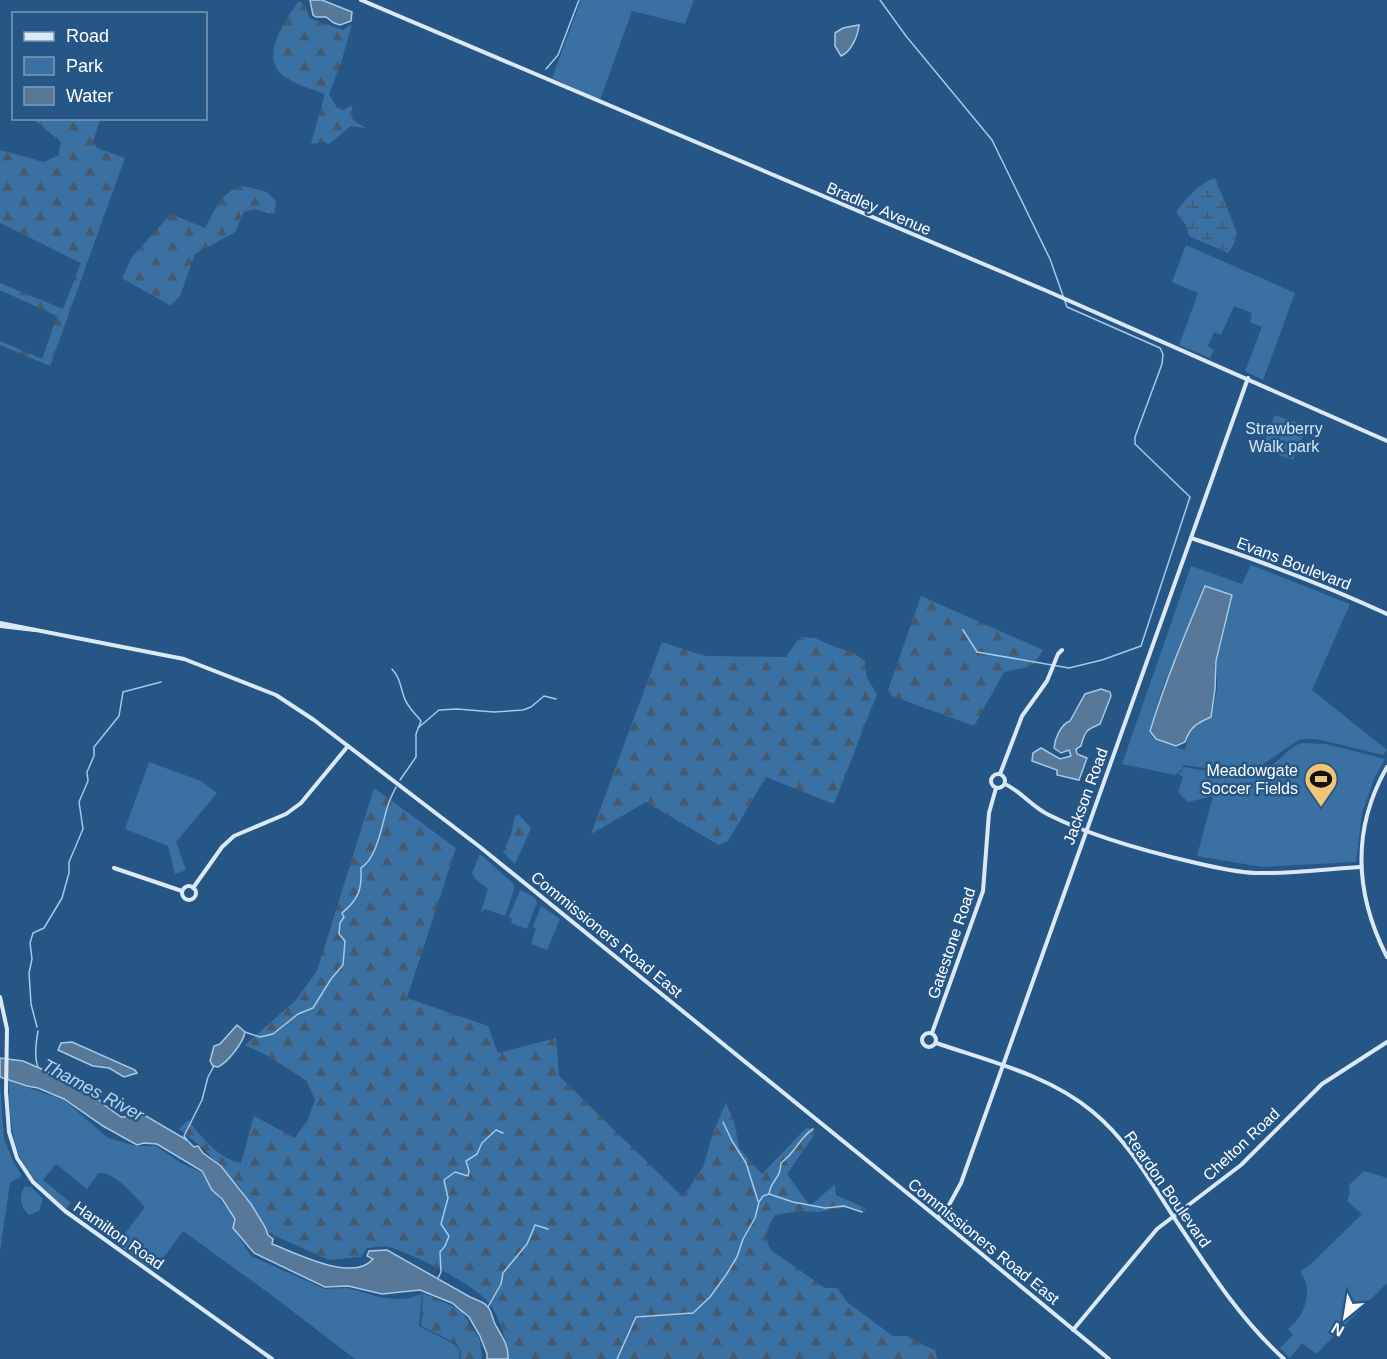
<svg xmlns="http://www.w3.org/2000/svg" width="1387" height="1359" font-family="Helvetica,sans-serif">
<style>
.green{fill:#3a70a2;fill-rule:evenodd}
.forest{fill:url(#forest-firs)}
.wetland{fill:url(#wetland-marsh)}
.water{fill:#587899;stroke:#a5c9e9;stroke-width:1.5}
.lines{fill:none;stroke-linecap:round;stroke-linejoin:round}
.stream{stroke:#a5c9e9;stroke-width:1.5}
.secondary{stroke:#dbe9f7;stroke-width:4}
.labels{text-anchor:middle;stroke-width:5;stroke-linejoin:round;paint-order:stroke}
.street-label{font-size:16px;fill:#fff;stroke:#265686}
.park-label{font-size:16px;fill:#d4e6f6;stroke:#265686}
.poi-label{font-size:16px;fill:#fff;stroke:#265686;text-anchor:end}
.water-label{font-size:18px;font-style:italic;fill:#bcd7ef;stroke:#265686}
</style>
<defs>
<pattern id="forest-firs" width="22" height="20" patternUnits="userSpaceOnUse" patternTransform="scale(1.5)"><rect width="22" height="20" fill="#3a70a2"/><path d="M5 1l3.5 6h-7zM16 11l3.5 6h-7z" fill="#455a6e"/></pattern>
<pattern id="wetland-marsh" width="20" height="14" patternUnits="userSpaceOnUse" patternTransform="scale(1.5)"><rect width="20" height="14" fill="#3a70a2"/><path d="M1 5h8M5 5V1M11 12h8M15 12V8" fill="none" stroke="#455a6e"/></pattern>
</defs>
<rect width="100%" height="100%" fill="#265686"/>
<g class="green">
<polygon points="581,0 694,0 685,24 632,11 600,100 552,78"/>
<polygon points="1186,245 1295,293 1263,380 1245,371 1262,327 1250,322 1252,313 1234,306 1221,335 1214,332 1208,346 1214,350 1210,358 1179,345 1198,293 1172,282"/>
<polygon points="1275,415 1307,426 1293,460 1261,449"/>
<path d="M1251,565L1350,604L1312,690L1387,750L1383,755L1317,739H1300L1262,765L1219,770L1183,765L1181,770L1175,775L1122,764L1191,566L1242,584ZM1204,586L1233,594L1217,661V690L1211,717C1190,727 1191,728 1185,750L1155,740L1149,731L1161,692Z"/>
<path d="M1302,743L1326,744L1385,759L1375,777L1362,813L1356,862L1262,867L1197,856L1213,796L1188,802L1178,792L1183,777L1178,774L1182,771L1183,767C1208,771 1244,778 1268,767C1281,761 1288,747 1302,743Z"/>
<polygon points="149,762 201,781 217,793 176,842 186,870 175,874 168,846 125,829"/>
<polygon points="480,854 514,884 514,890 505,916 485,909 481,912 488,889 475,879 472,873"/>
<polygon points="520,890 534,897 537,902 527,929 511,923 512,919 509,917"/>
<polygon points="541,906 560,919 547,950 531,944 536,928 533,927"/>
<path d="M9,1081L64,1100L108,1138L137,1146H156L181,1163L201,1172C211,1190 223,1202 234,1219L233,1228L251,1256L325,1289L348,1288L379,1297L397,1299L409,1298L422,1294L419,1326L454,1344L460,1351L459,1359H355L270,1294L183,1231L154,1271L117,1244L145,1207C133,1195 117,1173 99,1173L87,1189L56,1164L43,1180L71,1203L66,1209C16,1169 9,1143 9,1081Z"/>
<polygon points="0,1084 4,1139 14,1163 22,1176 10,1183 0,1251"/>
<path d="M1364,1171L1387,1178V1283L1316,1354L1302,1343L1290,1358L1280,1348L1293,1335L1288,1329C1304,1317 1315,1289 1300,1272L1312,1263L1362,1214L1347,1201L1350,1192L1349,1185Z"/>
<path d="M25,1186L31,1187L43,1199L39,1211L29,1215C20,1207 18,1196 25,1186Z"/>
</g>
<g class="forest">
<path d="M299,1L306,6L309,18L343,30L352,24L341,63L329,94L337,108L343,110L353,105C348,120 354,121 366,128L351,126L329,144L324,142L311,144L325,94C312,89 296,85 285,77C258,57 285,21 299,1Z"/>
<polygon points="96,119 100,120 93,142 97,148 125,158 50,366 0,345 0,341 42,359 57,316 0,290 0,283 63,309 81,263 0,223 0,150 44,162 59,155 60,141 33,119"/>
<path d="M243,186L267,192L276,201L274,215L254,209L244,212L235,232L195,254L180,296L171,306L122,278L132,257L171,214L205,228C215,210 222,190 243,186Z"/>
<polygon points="921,596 1043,650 1032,666 1004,672 974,726 892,696 888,690"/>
<polygon points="800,637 815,638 835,647 852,652 865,661 867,678 877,694 834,804 766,777 728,841 719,845 646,802 591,834 662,642 705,656 786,657"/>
<path d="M374,788L456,848L407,998L488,1026L498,1053L556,1038L559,1076L683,1197L703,1167L714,1130L726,1103L734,1121L739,1148L762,1174L807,1127L816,1132L787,1174L810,1206L835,1184L836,1195L867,1209L865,1212L849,1207L818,1212L799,1211L775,1215C767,1229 763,1236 771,1250L825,1288H837L848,1303L893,1336H907L923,1345L935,1350L937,1359H508C507,1341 501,1322 492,1307C480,1286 413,1254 389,1247C383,1245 374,1248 367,1248L361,1257L329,1260L264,1231L240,1187L204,1149L179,1129L188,1120C202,1138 218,1158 241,1163L254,1116L295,1138L307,1121L315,1100L307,1081L268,1056L245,1045L296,1000L317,971Z"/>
<polygon points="519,815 531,828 515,864 503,852 511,834 515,816"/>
<polygon points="423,1293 461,1310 480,1340 482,1359 461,1359 461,1351 455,1343 421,1326"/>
</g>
<path class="wetland" d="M1215,178L1237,233L1234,244L1228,253L1189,236L1186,225L1176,212C1187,198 1197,184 1215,178Z"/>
<g class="water">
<polygon points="310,0 322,0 352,12 351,21 340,25 334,23 326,17 316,17 313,15"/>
<path d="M859,25C858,36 851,52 841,56L835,46V33L843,28Z"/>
<path d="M1205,586L1232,595L1216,661L1215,689L1211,717C1197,723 1190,727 1185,742L1176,746L1156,739L1150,731C1165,682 1185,634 1205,586Z"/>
<path d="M1101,689L1110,692L1111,696L1100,724C1086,730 1085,731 1081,746L1076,749L1077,754L1087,758L1079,780L1057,775V770L1032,761L1033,753L1041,748L1060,759L1071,756L1069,750L1061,753L1054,748C1055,738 1061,724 1070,721L1085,694Z"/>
<path d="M237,1025L245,1032C243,1043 228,1062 218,1067L213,1066L210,1061L214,1046L220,1044Z"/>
<polygon points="72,1042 135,1070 137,1073 124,1077 109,1068 93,1066 58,1050 61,1043"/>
<path d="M0,1058L23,1061L60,1077L94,1094L103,1104L121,1117L146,1116L187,1140L194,1147L198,1146L203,1153L221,1166L251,1204L265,1227L268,1235L273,1239L272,1244C296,1253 353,1283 373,1259L367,1256L369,1251L387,1250L470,1297C476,1300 483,1301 487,1306C492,1311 492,1318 495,1324C501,1335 509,1345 508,1359H487V1354L480,1336L469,1317L452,1303L420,1290L382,1294L348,1286L325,1287L254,1253L233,1228L235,1219L222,1199L212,1190L202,1171L157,1144L144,1143L137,1145L103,1126L64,1099L38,1088L27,1086L0,1077Z"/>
</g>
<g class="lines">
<g class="stream">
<polyline points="880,0 906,36 992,140 1050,259 1067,307 1160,348 1163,354 1162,364 1135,437 1135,444 1190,497 1141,646 1102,660 1069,668 977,652 963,630"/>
<polyline points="546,69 558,55 579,0"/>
<path d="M392,669C400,678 400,685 404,697C407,707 415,713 421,721L416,734V757L400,780"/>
<polyline points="418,728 439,710 457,709 494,712 523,710 531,707 544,696 556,699"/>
<polyline points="37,1027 31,1004 29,973 32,959 30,943 33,933 44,928 62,898 69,873 69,862 83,829 79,802 88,781 87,772 94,756 94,747 119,716 123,692 161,682"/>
<path d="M38,1031C36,1042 34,1057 38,1067"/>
<path d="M245,1032L260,1037L273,1034L298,1014L313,1008L331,979L343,965L345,941L339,934L340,923L344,917L342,913C359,899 362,889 361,868C378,857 382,823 388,805C390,799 393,793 396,787"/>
<polyline points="723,1122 732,1141 746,1163 758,1201"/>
<polyline points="187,1140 184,1136 202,1100 208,1077 214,1066"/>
<path d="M769,1194C771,1179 780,1181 781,1163C796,1152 800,1137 813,1129"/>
<polyline points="438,1278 441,1272 440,1252 445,1246 449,1236 441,1224 448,1198 444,1180 455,1172 468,1176 469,1171 466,1161 477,1154 482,1143 496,1130 503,1133"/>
<polyline points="488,1307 501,1284 503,1273 527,1244 535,1225 548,1229"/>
<polyline points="617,1359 636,1317 693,1313 710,1297 726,1275 737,1257 743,1239 755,1218 759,1202 763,1196 769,1194 793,1202 825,1208 844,1206 862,1212"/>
</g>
<g class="secondary">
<polyline points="361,0 1047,291 1387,441"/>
<path d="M1191,538C1258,560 1323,584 1387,614"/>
<polyline points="0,623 184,659 276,695 314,720 480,847 938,1218 1109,1359"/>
<polyline points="0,626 35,630"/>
<path d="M1387,767C1351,830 1355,894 1387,957"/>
<circle cx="998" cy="781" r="7"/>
<polyline points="1000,774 1022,716 1047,681 1058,654 1062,650"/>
<path d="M1005,784C1022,792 1032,807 1049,815C1093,837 1145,851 1192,862C1213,867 1233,872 1255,873C1290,874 1325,869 1360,867"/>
<polyline points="114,868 182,891"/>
<circle cx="189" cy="893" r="7"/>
<polyline points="193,888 222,847 234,836 286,814 301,803 348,746"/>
<polyline points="0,997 7,1029 6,1092 9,1132 17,1158 33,1182 65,1211 272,1359"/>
<circle cx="929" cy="1040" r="7"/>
<polyline points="932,1033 983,891 989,813 996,788"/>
<path d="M936,1043C989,1061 1049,1075 1093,1112C1128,1141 1149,1179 1173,1216C1207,1267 1239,1318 1284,1359"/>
<polyline points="938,1218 949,1205 961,1183 1248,378"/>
<polyline points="1073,1330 1157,1229 1241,1165 1322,1084 1387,1042"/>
</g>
</g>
<defs>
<g id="stadium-pin" transform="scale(1.725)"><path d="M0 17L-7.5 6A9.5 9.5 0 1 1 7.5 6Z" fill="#f1c575" stroke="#265686"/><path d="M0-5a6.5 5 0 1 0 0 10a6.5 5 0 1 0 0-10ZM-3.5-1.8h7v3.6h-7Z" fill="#111"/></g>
</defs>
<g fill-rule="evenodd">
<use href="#stadium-pin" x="1321" y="779"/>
</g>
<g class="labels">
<g class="street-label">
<text transform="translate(879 208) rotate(23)" y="6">Bradley Avenue</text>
<text transform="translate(1294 563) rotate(21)" y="6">Evans Boulevard</text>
<text transform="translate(1085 796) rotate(-70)" y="6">Jackson Road</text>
<text transform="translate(607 934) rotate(39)" y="6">Commissioners Road East</text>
<text transform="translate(951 943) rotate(-71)" y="6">Gatestone Road</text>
<text transform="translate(1241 1144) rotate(-43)" y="6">Chelton Road</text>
<text transform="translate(1168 1189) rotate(55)" y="6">Reardon Boulevard</text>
<text transform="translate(119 1235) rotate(35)" y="6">Hamilton Road</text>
<text transform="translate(984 1241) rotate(39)" y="6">Commissioners Road East</text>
</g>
<g class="park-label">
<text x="1284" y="434">Strawberry<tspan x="1284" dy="18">Walk park</tspan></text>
</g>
<g class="poi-label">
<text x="1298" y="776">Meadowgate<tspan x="1298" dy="18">Soccer Fields</tspan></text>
</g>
<g class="water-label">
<text transform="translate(93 1090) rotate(28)" y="6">Thames River</text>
</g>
</g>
<rect x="12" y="12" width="195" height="108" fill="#265686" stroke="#7d9ab6" stroke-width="1.5"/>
<rect x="24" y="32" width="30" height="9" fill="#dbe9f7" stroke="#7d9ab6" stroke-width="1.5"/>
<text x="66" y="42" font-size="18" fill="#ffffff">Road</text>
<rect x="24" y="57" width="30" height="18" fill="#3a70a2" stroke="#7d9ab6" stroke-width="1.5"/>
<text x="66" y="72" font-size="18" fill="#ffffff">Park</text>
<rect x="24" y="87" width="30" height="18" fill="#587899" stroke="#7d9ab6" stroke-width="1.5"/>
<text x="66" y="102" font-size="18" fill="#ffffff">Water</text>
<g transform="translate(1345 1317) rotate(210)" stroke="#265686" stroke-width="4.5" paint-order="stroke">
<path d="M0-4.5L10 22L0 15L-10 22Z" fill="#ffffff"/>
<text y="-9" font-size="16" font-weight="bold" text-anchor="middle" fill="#ffffff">N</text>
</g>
</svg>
